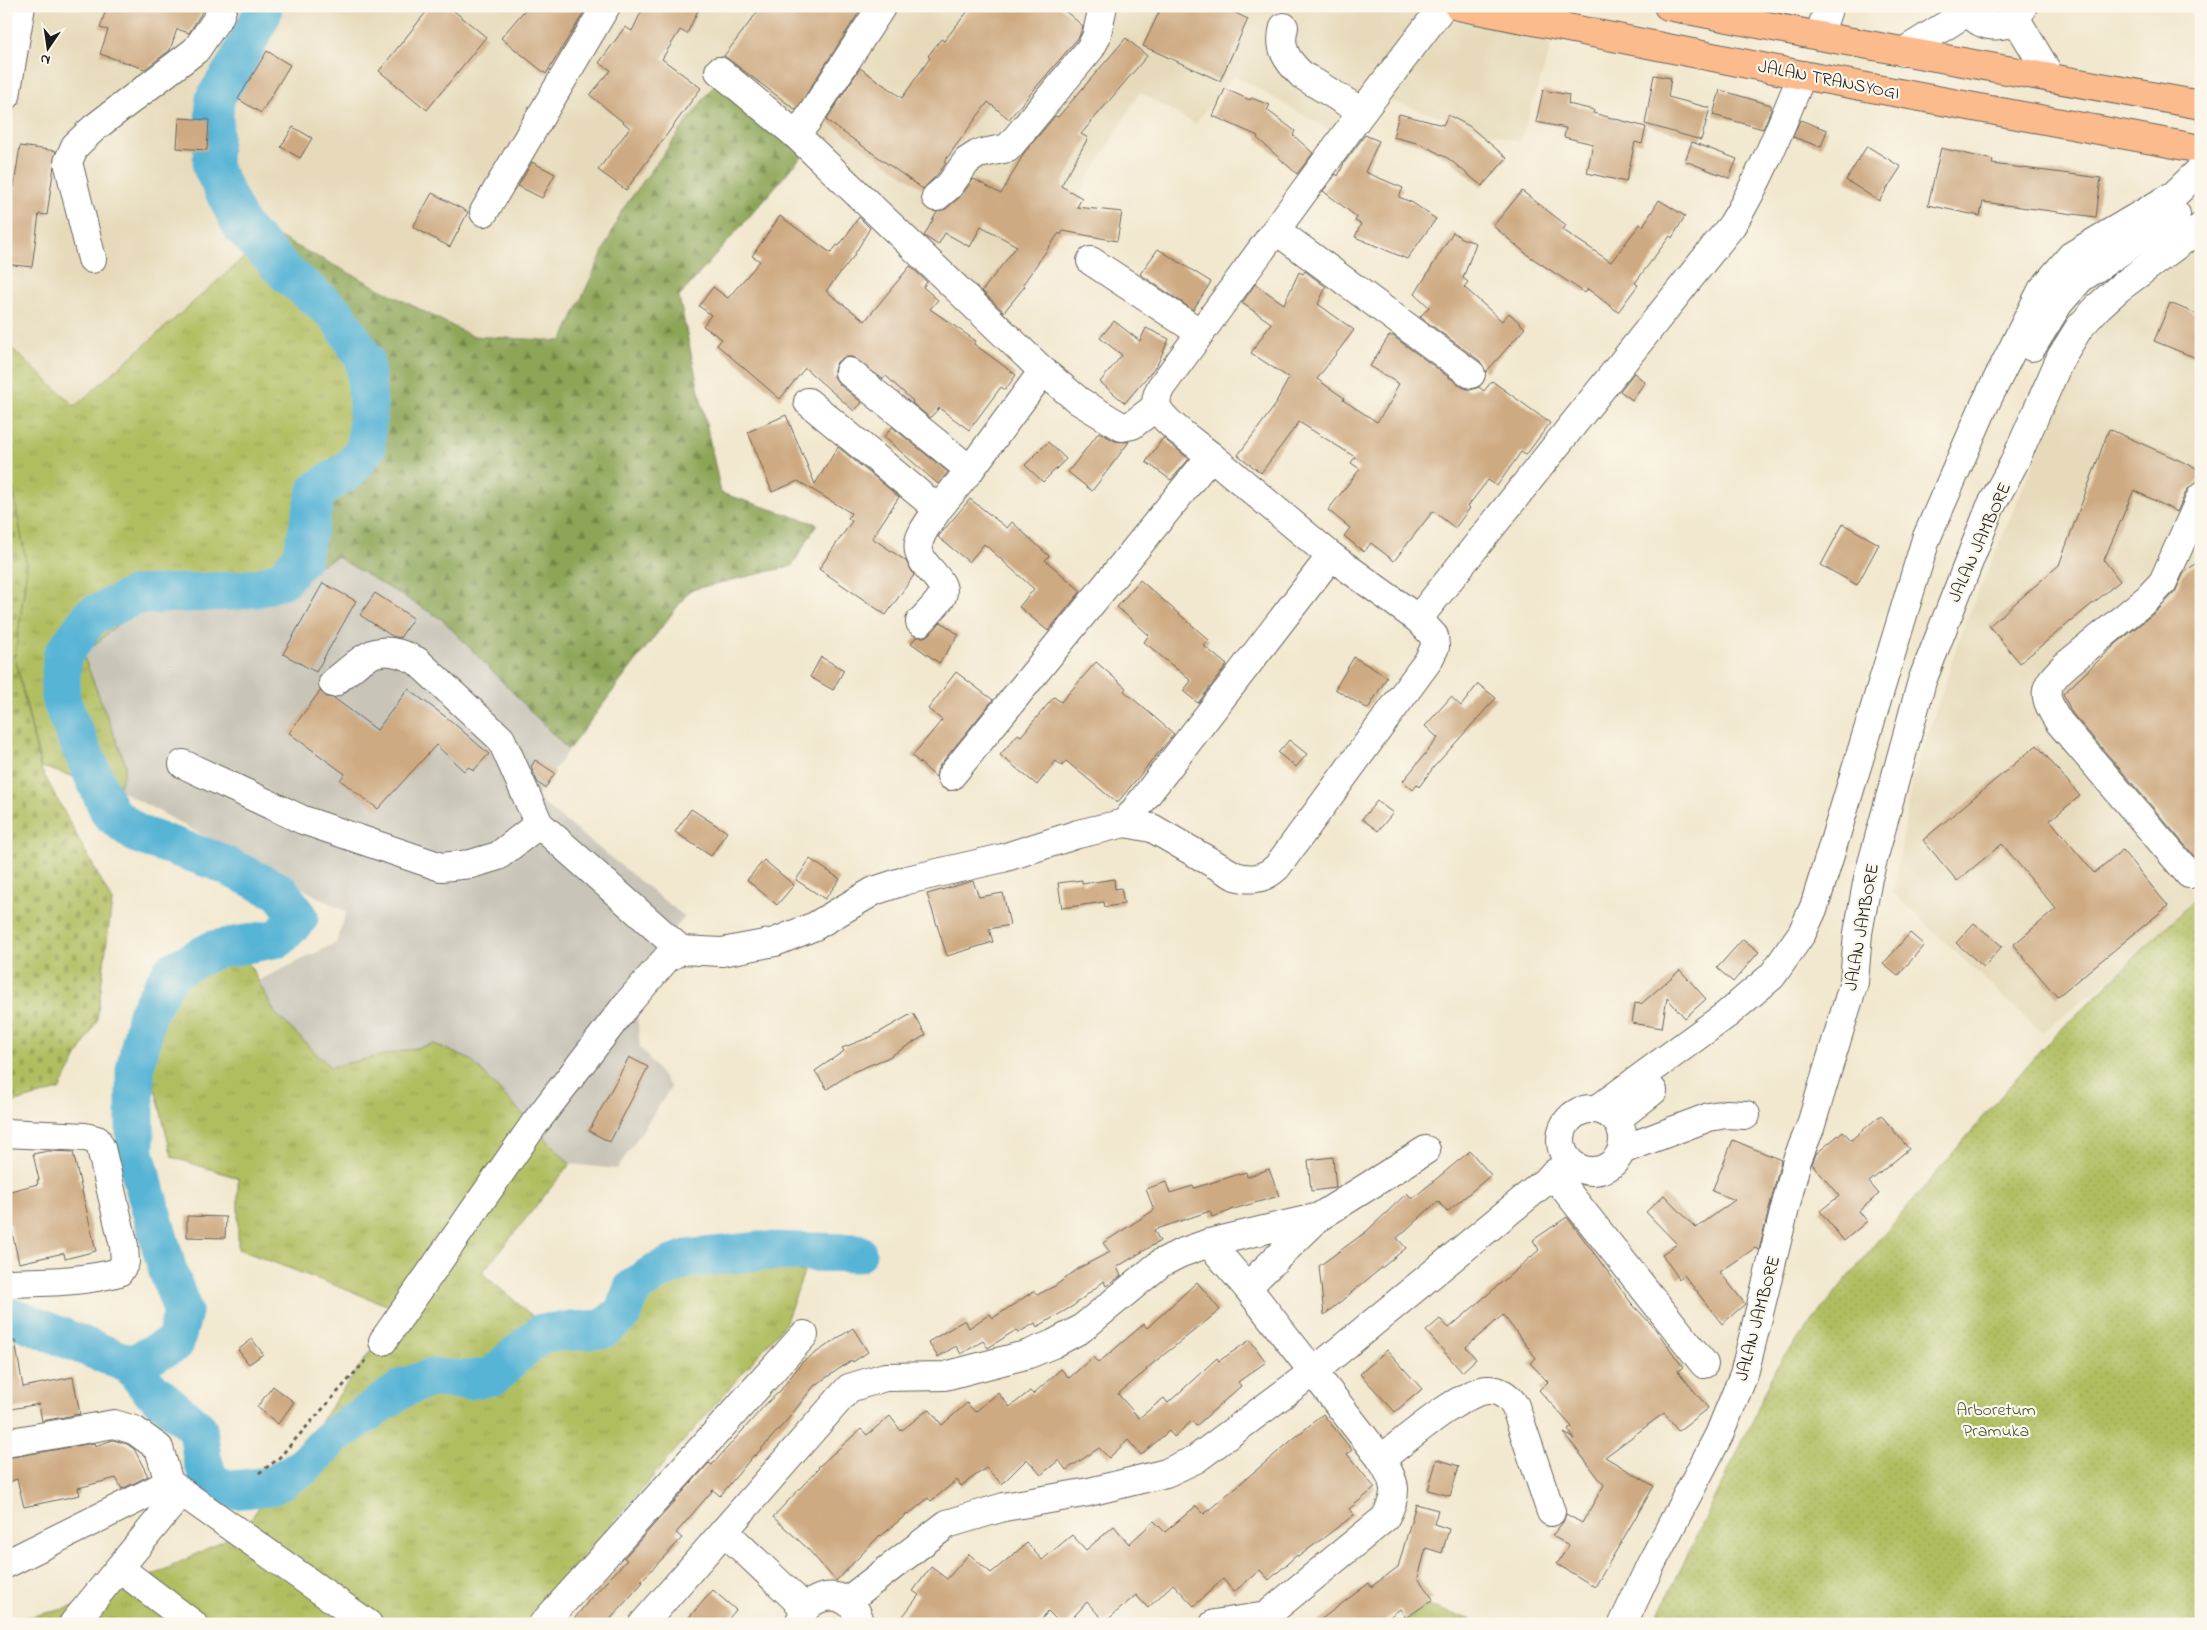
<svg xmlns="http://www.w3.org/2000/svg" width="2207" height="1630" font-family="'Indie Flower',sans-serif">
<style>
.built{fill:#e6daba}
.industrial{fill:#c8c4b8}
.grass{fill:url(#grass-tufts);stroke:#666d3e}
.forest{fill:url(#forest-firs);stroke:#546039}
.cemetery{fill:url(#cemetery-stones);stroke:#666d3e}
.park{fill:url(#park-dots);stroke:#666d3e}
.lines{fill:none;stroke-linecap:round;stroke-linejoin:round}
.river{stroke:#57b4d5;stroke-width:39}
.building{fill:#ceaa82}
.minor-casing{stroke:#67635b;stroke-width:30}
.highway-casing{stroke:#67635b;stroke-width:30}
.path{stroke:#67635b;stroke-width:3;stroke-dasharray:4 4;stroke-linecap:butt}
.minor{stroke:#fff;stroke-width:28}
.highway{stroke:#fbbb8c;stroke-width:28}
.labels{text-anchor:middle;stroke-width:4.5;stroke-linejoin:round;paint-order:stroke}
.street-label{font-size:18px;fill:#1c1c1c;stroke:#fbf7ec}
.park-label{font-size:18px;fill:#505534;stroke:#fbf7ec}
</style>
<defs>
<pattern id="grass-tufts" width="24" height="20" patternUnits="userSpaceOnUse" patternTransform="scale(1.25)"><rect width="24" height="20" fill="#b1be60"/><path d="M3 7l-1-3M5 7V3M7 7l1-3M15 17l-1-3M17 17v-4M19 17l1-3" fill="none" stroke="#98a353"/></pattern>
<pattern id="forest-firs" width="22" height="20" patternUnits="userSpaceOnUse" patternTransform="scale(1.25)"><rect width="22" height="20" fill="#8ca556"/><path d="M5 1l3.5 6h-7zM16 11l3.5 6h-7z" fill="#728646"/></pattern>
<pattern id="cemetery-stones" width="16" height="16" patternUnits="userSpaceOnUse" patternTransform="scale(1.25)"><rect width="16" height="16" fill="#b1be60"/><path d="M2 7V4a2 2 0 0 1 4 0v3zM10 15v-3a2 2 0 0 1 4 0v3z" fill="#98a353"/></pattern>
<pattern id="park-dots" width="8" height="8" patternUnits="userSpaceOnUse" patternTransform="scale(1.25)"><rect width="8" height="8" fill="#b1be60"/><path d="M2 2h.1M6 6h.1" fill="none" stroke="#98a353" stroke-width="1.8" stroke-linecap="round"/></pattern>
</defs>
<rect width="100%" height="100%" fill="#fbf7ec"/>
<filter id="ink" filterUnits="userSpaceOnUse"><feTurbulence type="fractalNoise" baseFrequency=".02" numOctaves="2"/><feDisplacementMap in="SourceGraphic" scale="10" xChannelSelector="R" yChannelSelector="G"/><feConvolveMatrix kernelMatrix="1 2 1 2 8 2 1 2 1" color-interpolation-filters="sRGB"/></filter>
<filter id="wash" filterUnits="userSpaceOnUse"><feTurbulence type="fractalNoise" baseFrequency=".0096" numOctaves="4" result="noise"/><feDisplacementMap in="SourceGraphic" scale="20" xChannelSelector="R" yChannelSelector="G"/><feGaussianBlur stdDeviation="1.12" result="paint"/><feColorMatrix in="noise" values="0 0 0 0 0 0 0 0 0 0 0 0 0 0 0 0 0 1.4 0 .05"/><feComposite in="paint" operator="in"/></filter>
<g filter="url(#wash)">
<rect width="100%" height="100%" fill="#f2e8cf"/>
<g class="built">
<polygon points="6,6 1397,6 1552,43 1520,142 1362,92 1333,132 1234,75 1195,124 1140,92 995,336 775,111 622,210 562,341 473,336 273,234 75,406 6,342 6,183 14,120 6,119"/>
<polygon points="2201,243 2201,865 2183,879 2201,905 2042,1033 1893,893 1913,779 1965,623 2077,362 2109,314"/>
</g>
<polygon class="industrial" points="336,556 443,620 568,750 536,798 685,917 633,975 640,1047 671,1087 617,1169 570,1164 471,1060 434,1044 330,1067 275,1013 258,981 336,943 346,912 119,790 126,765 83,655 146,599 245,603"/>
<g class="grass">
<polygon points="246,256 360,362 354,451 308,498 304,573 245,603 146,599 83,655 126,765 119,790 41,767 15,657 27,567 6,453 6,343 75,406"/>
<polygon points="245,956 275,1013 330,1067 434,1044 471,1060 570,1164 482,1273 563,1342 711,1258 804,1272 785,1324 525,1624 6,1624 6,1622 104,1600 242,1531 400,1310 238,1249 238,1178 172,1157 146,1051 179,968"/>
<polygon points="1426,1605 1484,1624 1485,1624 1401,1624"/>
</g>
<polygon class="forest" points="720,77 810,147 679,297 721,493 817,524 792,566 690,590 568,750 443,620 337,557 304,573 308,498 354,451 360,362 246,256 273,234 472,336 562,341 622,210"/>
<polygon class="cemetery" points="6,453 27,567 15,657 40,767 112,901 97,1020 59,1090 11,1103 6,1103"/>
<polygon class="park" points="2201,893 2201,1624 1654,1624 1753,1420 1776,1367 1843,1283 2041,1049"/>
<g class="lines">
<g class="river">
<polyline points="6,1318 15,1318 131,1365 148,1387 198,1429 202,1458 210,1483 232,1490 271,1486 304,1466 332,1437 405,1387 431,1378 469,1380 494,1376 509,1361 542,1333 603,1329 623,1313 633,1288 656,1272 687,1259 760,1251 857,1253"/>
<polyline points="131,1365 175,1343 183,1312 167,1268 135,1153 135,1070 147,1014 171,972 213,950 279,938 299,917 280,892 216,861 137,834 110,813 70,723 60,697 62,656 91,616 136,595 233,591 261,587 283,579 301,558 317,490 350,469 366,448 368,408 365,360 337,315 287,274 242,227 212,167 215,98 236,65 262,14 263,6"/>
</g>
</g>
<g id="blocks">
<g class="building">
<polygon points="107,6 206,6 189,33 177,29 170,50 145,69 100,54 108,30 100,28"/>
<polygon points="431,6 448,6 486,37 427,110 379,71"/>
<polygon points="528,6 588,6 546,74 501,38"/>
<polygon points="644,6 700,6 687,34 680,30 662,59 701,88 626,190 598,170 630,128 590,95 611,70 599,63 625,27 632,31"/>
<polygon points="762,6 863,6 796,110 724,56"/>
<polygon points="972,6 1059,6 1083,26 1079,37 1009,119 988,102 944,162 946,163 937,175 923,189 826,120 860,68 902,98 930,58 928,56 941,39 944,41"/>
<polygon points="1162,6 1221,6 1248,19 1220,81 1143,46"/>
<polygon points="1126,38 1147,56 1081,134 1088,138 1061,186 1082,198 1077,207 1122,212 1117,241 1063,231 1061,235 1059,233 1023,284 1025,286 1004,312 982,291 1017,246 981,226 970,247 945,233 938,245 924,236 937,212 946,209 959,198 974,179 1001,194 1024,153 1055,116 1058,117"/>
<polygon points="267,51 290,65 261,113 238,99"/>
<polygon points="1654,75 1671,78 1668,97 1710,108 1701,140 1645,124"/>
<polygon points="1225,89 1250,100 1251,98 1270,105 1267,110 1295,131 1293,135 1313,153 1297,174 1257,138 1258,136 1213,116"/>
<polygon points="1543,90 1569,95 1568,104 1594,110 1593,113 1646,127 1642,144 1635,142 1626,182 1587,173 1593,144 1564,137 1566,128 1536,122"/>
<polygon points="1720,90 1771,105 1771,110 1763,129 1713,115"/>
<polygon points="1399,114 1443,125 1448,115 1469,126 1507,158 1482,186 1449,159 1421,144 1393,137"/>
<polygon points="179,118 209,120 207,150 177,148"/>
<polygon points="1800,120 1827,130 1821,147 1793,137"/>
<polygon points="293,127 312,138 300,158 281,147"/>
<polygon points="1365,135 1379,141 1365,172 1403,188 1399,197 1413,203 1436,219 1407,259 1355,237 1361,224 1355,221 1357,217 1323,191 1336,174 1338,176 1344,163"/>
<polygon points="1692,142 1737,159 1729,178 1685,161"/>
<polygon points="20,146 56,151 47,215 39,214 32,267 6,264 6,191 13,192"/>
<polygon points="1867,146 1901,167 1879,201 1846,180"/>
<polygon points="1941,148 1993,160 1992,164 2101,178 2096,217 1983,202 1980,216 1928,205"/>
<polygon points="532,162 555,174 542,198 518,186"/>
<polygon points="1522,191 1566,225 1563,230 1611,262 1640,224 1643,226 1659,200 1685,216 1672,238 1670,236 1635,283 1638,285 1618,312 1588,289 1585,293 1529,256 1493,226"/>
<polygon points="432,193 468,212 450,247 413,227"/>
<polygon points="780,216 831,253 837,245 839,246 859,217 870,228 853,257 826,291 865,321 910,266 927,282 923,287 938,300 930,309 976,341 974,344 1016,375 1005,390 1001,387 969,430 939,408 930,418 912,403 913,401 886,376 883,379 852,357 844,357 837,362 834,370 834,377 839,384 862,403 854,411 805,368 780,399 717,345 722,339 703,326 711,315 699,306 713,287 728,298 760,261 752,256"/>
<polygon points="1453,232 1461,238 1476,243 1463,278 1468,282 1464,287 1502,321 1509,313 1525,328 1486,372 1480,361 1420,317 1429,307 1415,294"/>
<polygon points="1158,249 1211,282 1193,310 1140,274"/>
<polygon points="1305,271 1326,287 1318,304 1354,330 1317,379 1344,398 1343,400 1377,422 1395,395 1393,394 1399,384 1370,366 1389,336 1393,336 1462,387 1470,390 1479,387 1484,391 1492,381 1550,423 1526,455 1521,452 1497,486 1488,480 1468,506 1470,508 1455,528 1433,511 1394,561 1371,543 1364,552 1344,536 1350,528 1328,510 1360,469 1351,463 1355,457 1299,422 1261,473 1238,455 1277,403 1276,402 1289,378 1251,353 1271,323 1242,303 1255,284 1284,304 1299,272 1303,274"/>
<polygon points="2170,303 2201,316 2201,360 2154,341"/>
<polygon points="1114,321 1140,341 1146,328 1169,339 1157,365 1125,403 1100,382 1122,355 1100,338"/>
<polygon points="1634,373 1645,382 1632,400 1620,391"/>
<polygon points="786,415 815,484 838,447 899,497 872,538 906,561 914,575 886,615 819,569 852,521 848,518 851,513 798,481 772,492 748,432"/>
<polygon points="892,427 948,472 938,484 884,437"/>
<polygon points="2109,429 2201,470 2201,474 2196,483 2187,490 2177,512 2134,490 2104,560 2120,581 2020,663 1989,626 2059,565"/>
<polygon points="1099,432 1115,441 1129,442 1092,491 1068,472"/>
<polygon points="1163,438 1189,459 1171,480 1146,462"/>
<polygon points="1048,442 1066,459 1043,482 1025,465"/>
<polygon points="970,499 1007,528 1012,522 1049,556 1045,560 1081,591 1048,631 1019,607 1034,589 984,544 969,562 938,537"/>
<polygon points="1843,524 1879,544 1857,585 1821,565"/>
<polygon points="2201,559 2201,864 2072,713 2063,694 2116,644 2159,609 2175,592 2184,573"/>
<polygon points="1140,580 1209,640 1204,646 1227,665 1198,703 1183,691 1191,681 1144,642 1149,635 1117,607"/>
<polygon points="323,583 356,601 316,672 283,654"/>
<polygon points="375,593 413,618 400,638 392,636 360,615"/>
<polygon points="941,622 959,635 939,663 911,643 916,637 924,637 931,633"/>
<polygon points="821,657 844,670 833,690 810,677"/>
<polygon points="1354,657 1387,677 1368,709 1335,689"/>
<polygon points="1096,662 1126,688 1124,691 1174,734 1117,803 1066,761 1062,766 1056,761 1037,785 1000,755 1018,734 1021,736 1054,697 1061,702"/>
<polygon points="956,672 993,700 939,766 936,777 912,756 942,720 928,709"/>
<polygon points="1478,684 1496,698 1433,768 1419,787 1417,785 1413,790 1403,781 1438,738 1425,726 1451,697 1461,706"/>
<polygon points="408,689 450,720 489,754 473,771 469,767 464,771 436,745 378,809 340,780 345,774 289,733 320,691 327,697 334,698 377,730"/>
<polygon points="1289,740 1307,754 1296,767 1278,753"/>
<polygon points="2037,745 2080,796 2050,820 2094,873 2122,850 2168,906 2057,997 2013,945 2056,909 2002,844 1957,881 1923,840"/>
<polygon points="535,760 555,773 545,788 538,783 531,767"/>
<polygon points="1377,801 1393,813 1378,831 1362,819"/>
<polygon points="691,809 727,832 711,856 675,832"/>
<polygon points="810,859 840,879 825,899 796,880"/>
<polygon points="764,860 794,885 777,905 747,880"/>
<polygon points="1114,879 1115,889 1121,888 1124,904 1105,907 1104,902 1062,908 1058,883 1082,880 1082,884"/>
<polygon points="973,881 979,897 1003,893 1010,925 989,929 993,942 947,956 927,894"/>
<polygon points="1974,923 2002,946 1984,967 1956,943"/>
<polygon points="1910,933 1924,945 1898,976 1883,964"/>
<polygon points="1743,939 1759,952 1733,982 1717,968"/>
<polygon points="1680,970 1706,999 1685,1018 1667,998 1662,1028 1632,1023 1635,1003 1641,1004"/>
<polygon points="913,1013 926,1035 887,1058 853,1072 827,1089 815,1071 844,1051 842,1048 873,1036"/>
<polygon points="629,1057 648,1067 610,1142 589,1131"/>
<polygon points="1881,1115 1909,1149 1869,1182 1879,1194 1859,1211 1867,1221 1844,1241 1820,1211 1839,1196 1812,1164 1816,1154 1843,1131 1851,1140"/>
<polygon points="1733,1140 1781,1160 1759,1250 1755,1248 1720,1272 1745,1304 1722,1324 1684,1275 1679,1279 1662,1254 1677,1244 1646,1212 1664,1195 1696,1228 1735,1200 1712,1191"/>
<polygon points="48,1151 73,1152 96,1251 65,1259 64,1253 19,1263 10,1224 6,1224 6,1192 38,1184 37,1180 39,1180 33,1154"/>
<polygon points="1470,1151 1491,1175 1447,1212 1438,1201 1397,1238 1406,1248 1324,1315 1319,1266 1367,1231 1407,1193 1412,1199"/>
<polygon points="1333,1157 1336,1188 1311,1191 1308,1160"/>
<polygon points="1269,1169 1279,1196 1230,1210 1230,1211 1212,1217 1210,1211 1154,1230 1160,1241 1117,1267 1121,1276 1106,1286 1104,1281 1073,1306 1037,1327 1035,1323 1018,1333 1016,1330 988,1348 983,1341 961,1354 956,1346 938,1357 928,1342 965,1320 969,1328 990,1314 993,1318 1034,1291 1037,1295 1055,1286 1079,1268 1110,1252 1103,1243 1154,1210 1146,1189 1166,1182 1170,1193 1193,1186 1194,1188 1246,1172 1247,1177"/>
<polygon points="187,1216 226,1217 225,1238 187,1237"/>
<polygon points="1567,1217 1632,1304 1653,1326 1683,1367 1678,1371 1708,1408 1678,1431 1664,1413 1605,1457 1654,1486 1595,1587 1557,1564 1569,1545 1552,1536 1563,1522 1566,1514 1582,1523 1604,1485 1564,1433 1575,1439 1568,1430 1572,1427 1539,1390 1548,1382 1530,1363 1536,1358 1503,1315 1466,1347 1476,1359 1462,1372 1426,1331 1440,1319 1449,1328 1539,1250 1533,1240"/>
<polygon points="1197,1282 1220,1310 1146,1369 1147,1370 1118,1394 1139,1418 1164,1398 1168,1403 1217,1358 1219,1361 1250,1340 1266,1362 1238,1382 1241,1386 1196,1426 1192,1421 1174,1437 1169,1431 1141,1455 1128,1440 1109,1458 1099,1448 1066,1470 1059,1460 1041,1475 1027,1459 1002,1484 986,1468 961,1486 957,1480 931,1501 928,1498 908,1515 907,1514 881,1536 880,1535 836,1581 806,1547 773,1517 819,1468 818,1467 861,1429 867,1435 890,1416 901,1431 929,1409 942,1425 967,1403 975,1412 998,1393 1010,1407 1030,1391 1033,1394 1061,1369 1069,1378 1093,1357 1098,1363 1144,1324 1147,1328"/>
<polygon points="853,1328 868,1352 853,1362 852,1360 814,1386 788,1419 755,1456 754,1455 720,1496 713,1490 676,1533 682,1538 641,1581 643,1582 606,1624 570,1624 590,1599 627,1560 624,1558 709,1463 712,1465 766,1404 780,1391 802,1362"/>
<polygon points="252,1339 263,1354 249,1364 238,1350"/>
<polygon points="6,1341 15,1341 23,1387 73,1377 80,1414 42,1421 39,1404 6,1410"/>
<polygon points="1387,1350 1422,1389 1395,1412 1360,1374"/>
<polygon points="273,1386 294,1402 278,1424 257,1407"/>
<polygon points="1323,1414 1352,1450 1347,1454 1375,1488 1349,1509 1354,1515 1298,1557 1297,1555 1269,1580 1260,1570 1234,1592 1223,1579 1194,1606 1173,1584 1148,1608 1136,1595 1105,1622 1087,1602 1067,1624 1061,1624 1048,1611 1038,1624 897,1624 919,1595 913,1591 931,1567 947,1579 969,1554 991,1573 1027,1543 1042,1560 1072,1535 1086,1550 1114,1526 1129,1544 1154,1521 1165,1532 1196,1506 1204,1514"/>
<polygon points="113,1440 127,1444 134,1449 148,1476 122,1489 116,1478 78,1488 80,1495 24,1507 17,1479 6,1483 6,1458 94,1443 95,1446"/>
<polygon points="1437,1459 1459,1466 1450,1496 1428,1490"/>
<polygon points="1416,1504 1438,1510 1434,1524 1449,1529 1442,1553 1426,1548 1418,1578 1433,1599 1406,1618 1400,1609 1380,1624 1315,1624 1369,1583 1371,1587 1398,1567"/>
<polygon points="713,1590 736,1610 724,1624 683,1624"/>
</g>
</g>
</g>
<g filter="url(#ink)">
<use href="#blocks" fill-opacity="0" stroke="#67635b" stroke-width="1"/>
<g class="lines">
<g class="minor-casing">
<g id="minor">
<polyline points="882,6 807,121 795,134 1043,371 1079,401 1122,427 1132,425 1157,406"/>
<path d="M1968,6C1973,27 1999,30 2014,20C2018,17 2021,11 2023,6"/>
<polyline points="2016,19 2051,78"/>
<path d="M1284,27C1278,48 1287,61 1302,75L1362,112"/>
<polyline points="1819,36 1829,6"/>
<polyline points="1903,52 1969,11"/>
<polyline points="719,71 795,134"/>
<polyline points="6,96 21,6"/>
<polyline points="936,197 949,186 967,161 978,154 1008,148 1090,49 1096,38 1103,6"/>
<polyline points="484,212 606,6"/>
<polyline points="1277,231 1471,374"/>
<polyline points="92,259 68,162 75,146 94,128 196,50 220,15 223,6"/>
<polyline points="1091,261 1199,332"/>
<polyline points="2032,347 2059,303 2080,279 2176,214"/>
<polyline points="849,372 970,470"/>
<polyline points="808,402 938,509 970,470 1043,371"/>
<path d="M1211,456C1198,445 1162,422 1157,406C1155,399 1158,393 1161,387L1362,112L1443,6"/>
<path d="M1418,619L1732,225C1761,178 1781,126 1802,75"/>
<path d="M920,622C927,614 937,605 942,596C949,578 914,566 919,542C921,531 932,519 938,509"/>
<path d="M333,683C365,658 376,639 417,661L501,739L539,824L681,950"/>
<polyline points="183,764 303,820 441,867 471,864 498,856 539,824"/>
<polyline points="1125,823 1331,556"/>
<path d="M2189,874L2059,722C2042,695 2041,688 2066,665L2148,598L2163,582L2201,497"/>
<polyline points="1599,1108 1726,1015 1772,976 1802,933 1814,907 1826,868 1926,539 1984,406 2042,290 2071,256 2174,195 2201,169"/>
<circle cx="1592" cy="1140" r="31"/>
<polyline points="1617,1119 1653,1091"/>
<path d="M6,1133L85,1137L97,1140L101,1148L124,1246L125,1262L119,1272C84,1282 43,1282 6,1283"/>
<polyline points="1622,1150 1709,1117 1726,1114 1746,1115"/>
<polyline points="1553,1174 1704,1364"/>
<path d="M1209,1243L1247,1287L1381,1459C1396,1482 1399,1493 1385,1518L1256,1624"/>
<polyline points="1247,1287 1319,1217"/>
<path d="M383,1341L535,1123L627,1004L667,958L681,950L722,952L775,942L815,926L874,891L907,880L1003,858L1078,834L1125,823L1152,828L1235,876C1252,881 1264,879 1277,867L1428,661L1435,647L1434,636L1418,619L1331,556L1211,456L951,776"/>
<polyline points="6,1443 114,1424 134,1430 159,1448 169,1483 368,1624"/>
<path d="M1381,1459C1405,1441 1459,1393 1487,1390C1499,1389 1509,1396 1515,1406L1551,1512"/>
<polyline points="724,1531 805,1608"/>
<polyline points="6,1564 169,1483"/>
<polyline points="119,1568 193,1624"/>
<polyline points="847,1601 947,1524 1004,1507 1089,1492 1166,1473 1196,1459 1313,1372 1569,1162"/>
<polyline points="73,1624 181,1493"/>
<polyline points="543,1624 804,1335"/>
<polyline points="643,1624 849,1388 885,1377 945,1376 1029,1354 1053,1344 1081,1329 1161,1263 1181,1253 1209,1243 1319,1217 1426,1150"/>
<path d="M800,1624C801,1601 831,1588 849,1603C856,1609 858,1616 861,1624"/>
<polyline points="1214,1624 1267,1616"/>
<polyline points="1623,1624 1650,1566 1719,1435 1744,1374 1797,1160 1810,1128 1854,982 1858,933 1868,878 1922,681 1990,508 2014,463 2061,357 2079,328 2099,306 2118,289 2201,227"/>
</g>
</g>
<g class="highway-casing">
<g id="highway">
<polyline points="1458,6 1802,75 2201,149"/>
<polyline points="1668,6 1819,36 2201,105"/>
</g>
</g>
<polyline class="path" points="259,1473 277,1460 368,1358"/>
<use href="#minor" class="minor"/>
<use href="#highway" class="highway"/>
</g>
</g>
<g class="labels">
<g class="street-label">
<text transform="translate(1829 79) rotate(11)" y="6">JALAN TRANSYOGI</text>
<text transform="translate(1979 542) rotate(-66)" y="6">JALAN JAMBORE</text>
<text transform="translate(1861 927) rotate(-80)" y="6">JALAN JAMBORE</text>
<text transform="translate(1757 1318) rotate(-75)" y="6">JALAN JAMBORE</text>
</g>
<g class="park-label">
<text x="1996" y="1415">Arboretum<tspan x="1996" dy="21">Pramuka</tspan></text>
</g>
</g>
<rect width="2207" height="1630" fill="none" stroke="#fbf7ec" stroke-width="25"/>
<g transform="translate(48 48) rotate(193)" stroke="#fbf7ec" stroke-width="4" paint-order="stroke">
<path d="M0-4L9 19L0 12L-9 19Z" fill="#1c1c1c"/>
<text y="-8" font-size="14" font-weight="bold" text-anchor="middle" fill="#1c1c1c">N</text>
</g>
</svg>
